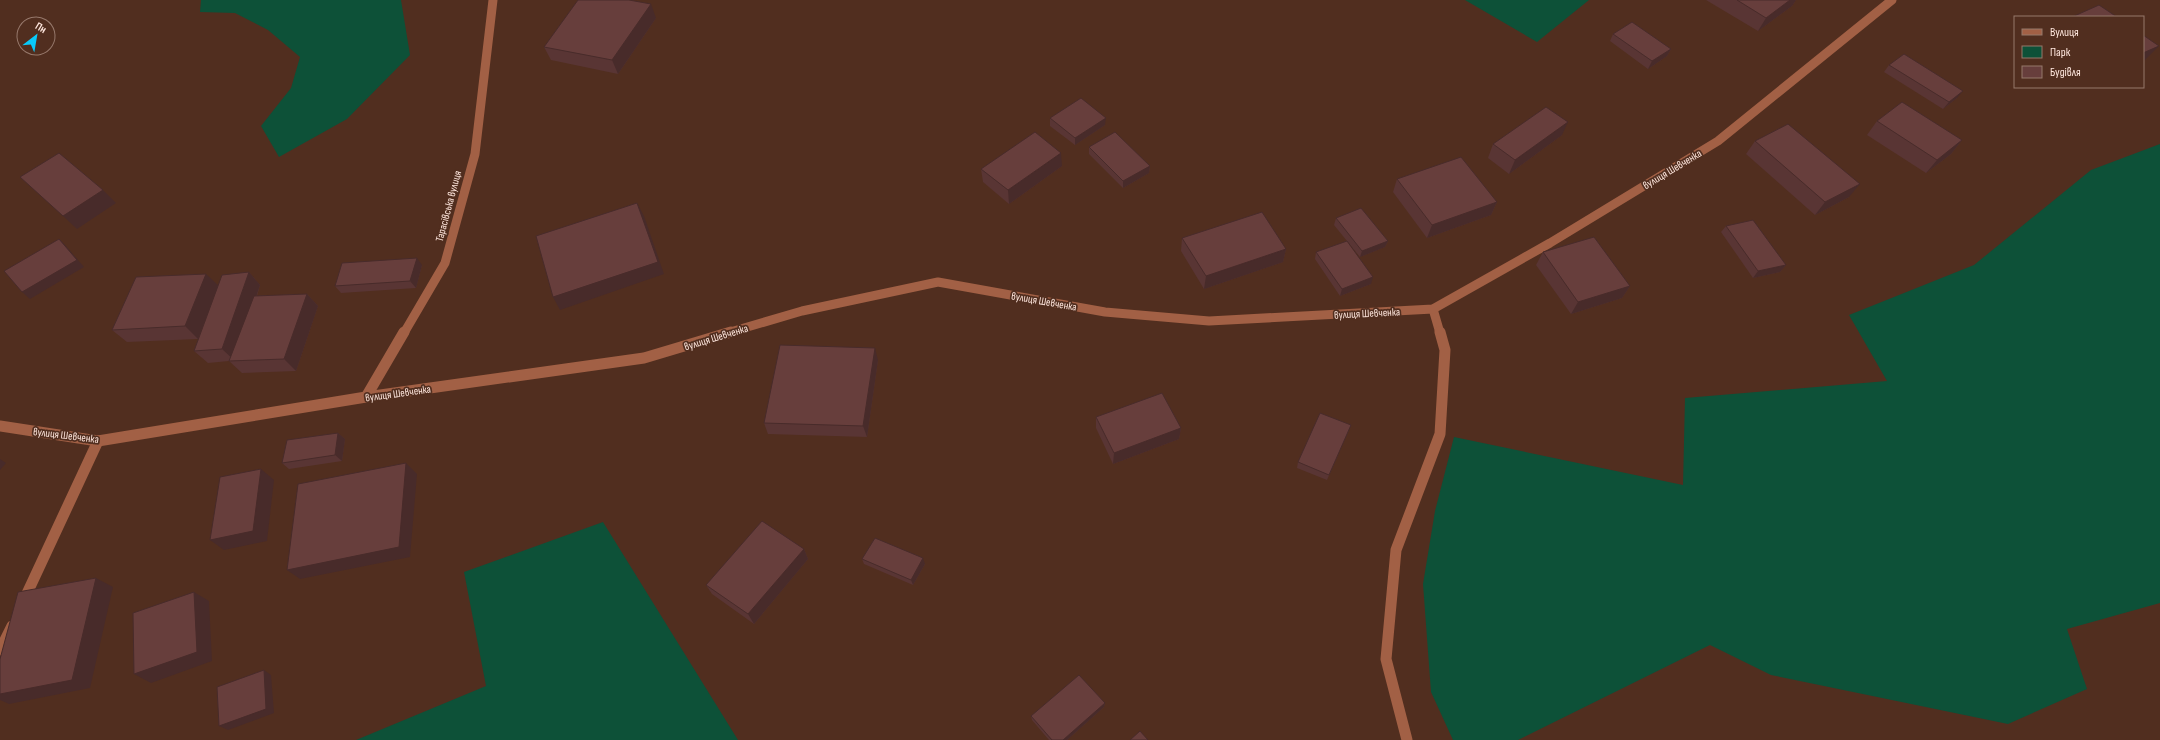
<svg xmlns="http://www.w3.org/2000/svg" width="2160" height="740" font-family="'Sofia Sans Condensed',sans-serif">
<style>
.green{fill:#0d5138}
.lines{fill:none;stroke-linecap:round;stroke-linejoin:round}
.minor-far1{stroke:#a26045;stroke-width:9}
.minor{stroke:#a26045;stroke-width:11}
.wall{fill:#593534}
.shaded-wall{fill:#482b2a}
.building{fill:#673e3c;stroke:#482b2a}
.labels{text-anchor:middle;stroke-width:3.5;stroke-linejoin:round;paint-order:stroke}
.street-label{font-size:11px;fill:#fee6dd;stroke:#512e1f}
</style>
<rect width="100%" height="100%" fill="#512e1f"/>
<g class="green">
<polygon points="201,0 401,0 410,55 347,119 279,157 261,126 291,88 300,57 268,30 235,13 200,12"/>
<polygon points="1465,0 1589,0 1537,42"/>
<polygon points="2160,144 2160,603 2067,629 2087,689 2008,724 1771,675 1710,645 1518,740 1453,740 1431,692 1423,584 1435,511 1454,437 1683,485 1685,398 1887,381 1849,315 1974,265 2091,170"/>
<polygon points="603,522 738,740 356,740 486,686 464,572"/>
</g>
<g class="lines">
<g class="minor-far1">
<polyline points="1433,309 1440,333"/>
<polyline points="404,333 445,263 475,154 493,0"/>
<polyline points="727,333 802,311 938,282 1105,312 1209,321 1433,309 1550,243 1718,141 1892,0"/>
</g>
<g class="minor">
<polyline points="366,397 404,332"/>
<polyline points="0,426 98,441 366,397 644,358 731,332"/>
<polyline points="23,602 98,441"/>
<polyline points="0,650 12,626"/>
<polyline points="1407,740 1386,659 1396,550 1440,434 1445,350 1440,332"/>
</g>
</g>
<g class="wall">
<polygon points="1706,0 1796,0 1792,6 1758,31"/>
<polygon points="656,18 618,74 551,60 544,47"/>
<polygon points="1613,34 1671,49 1667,56 1648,69 1610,41"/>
<polygon points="1889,65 1957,98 1943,109 1884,72"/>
<polygon points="1050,118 1105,125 1075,145 1050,126"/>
<polygon points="1877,121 1962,140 1951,154 1926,173 1867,135"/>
<polygon points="1562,135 1509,174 1488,158 1493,144"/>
<polygon points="1755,141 1849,197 1815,215 1746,154"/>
<polygon points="1089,147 1150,166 1149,173 1123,188 1089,154"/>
<polygon points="1062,166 1009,204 983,182 981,169"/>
<polygon points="1397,179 1497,202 1491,215 1427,238 1393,192"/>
<polygon points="1336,218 1388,241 1385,247 1360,257 1347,241 1371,284 1340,296 1315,259 1316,252 1347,241 1334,225"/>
<polygon points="1726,226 1786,265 1780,272 1753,278 1721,232"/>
<polygon points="1182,238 1286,249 1283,262 1204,289 1181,251"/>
<polygon points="1543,252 1630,286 1622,298 1571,314 1536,265"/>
<polygon points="422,265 416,288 341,293 335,286"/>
<polygon points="249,272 260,285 257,296 307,294 318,306 296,371 242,373 229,361 208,363 194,351 204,324 198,339 127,342 112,330"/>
<polygon points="878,360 867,437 768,434 764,423"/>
<polygon points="1096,417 1181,428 1179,439 1113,464 1096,428"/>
<polygon points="1351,425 1327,480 1297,468 1298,462"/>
<polygon points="338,433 345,439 342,461 289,469 282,463"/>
<polygon points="804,549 808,559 754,624 712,594 706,585"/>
<polygon points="862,559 925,564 913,585 864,564"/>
<polygon points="1105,703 1104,707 1067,740 1049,740 1032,720 1031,716"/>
</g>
<g class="shaded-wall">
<polygon points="1790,0 1796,0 1792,6 1758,31 1766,18"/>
<polygon points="651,4 656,18 618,74 612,60"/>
<polygon points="2159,46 2145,60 2143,61 2143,53"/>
<polygon points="1671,49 1667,56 1648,69 1652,61"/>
<polygon points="1963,91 1957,98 1943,109 1949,102"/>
<polygon points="1106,118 1105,125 1075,145 1075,138"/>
<polygon points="1568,122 1562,135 1509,174 1515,160"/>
<polygon points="1962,140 1951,154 1926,173 1937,160"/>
<polygon points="1061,153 1062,166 1009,204 1008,190"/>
<polygon points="1150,166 1149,173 1123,188 1123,181"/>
<polygon points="1860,184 1849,197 1815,215 1825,202"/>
<polygon points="103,190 116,203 77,229 63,216"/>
<polygon points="1497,202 1491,215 1427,238 1432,225"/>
<polygon points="637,203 644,216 664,274 560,310 553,297"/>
<polygon points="59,239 66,246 84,267 30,299 22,292"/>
<polygon points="1388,241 1385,247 1360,257 1362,251"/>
<polygon points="1286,249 1283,262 1204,289 1206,276"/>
<polygon points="417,258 422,265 416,288 410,281"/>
<polygon points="1786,265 1780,272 1753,278 1758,271"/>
<polygon points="249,272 260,285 235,361 222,349"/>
<polygon points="206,274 219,286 198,339 185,326"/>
<polygon points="1373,277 1371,284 1340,296 1342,289"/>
<polygon points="1630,286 1622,298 1571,314 1578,302"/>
<polygon points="307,294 318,306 296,371 284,359"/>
<polygon points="875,348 878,360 867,437 863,426"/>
<polygon points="1181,428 1179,439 1113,464 1114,453"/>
<polygon points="338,433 345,439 342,461 335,455"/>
<polygon points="0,459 6,463 0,470"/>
<polygon points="406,463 417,474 410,557 300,579 287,570"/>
<polygon points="261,469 274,480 267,541 224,550 210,540"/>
<polygon points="804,549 808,559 754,624 748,614"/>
<polygon points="923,558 925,564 913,585 911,580"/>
<polygon points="96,578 113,587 90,688 9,704 0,700 0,694"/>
<polygon points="194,592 209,601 212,661 151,683 134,674"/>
<polygon points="264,670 271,675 274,713 228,730 219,726"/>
<polygon points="1105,703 1104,707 1067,740 1063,740"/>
</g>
<g class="building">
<polygon points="578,0 629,0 651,4 612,60 544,47"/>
<polygon points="1737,0 1790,0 1766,18"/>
<polygon points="2099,5 2117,17 2072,17"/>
<polygon points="1632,22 1671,49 1652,61 1613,34"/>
<polygon points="2143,35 2159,46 2143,53"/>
<polygon points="1904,54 1963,91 1949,102 1889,65"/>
<polygon points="1081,98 1106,118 1075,138 1050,118"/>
<polygon points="1902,102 1962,140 1937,160 1877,121"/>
<polygon points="1546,107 1568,122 1515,160 1493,144"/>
<polygon points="1788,124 1860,184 1825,202 1755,141"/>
<polygon points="1035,132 1061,153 1008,190 981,169"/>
<polygon points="1115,132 1150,166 1123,181 1089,147"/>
<polygon points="59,153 103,190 63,216 20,177"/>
<polygon points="1461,157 1497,202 1432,225 1397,179"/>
<polygon points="637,203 658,262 553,297 536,236"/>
<polygon points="1361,208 1388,241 1362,251 1336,218"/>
<polygon points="1262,212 1286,249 1206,276 1182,238"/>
<polygon points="1753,220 1786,265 1758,271 1726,226"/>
<polygon points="1594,237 1630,286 1578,302 1543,252"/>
<polygon points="59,239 77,260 22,292 4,271"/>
<polygon points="1347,241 1373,277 1342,289 1316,252"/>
<polygon points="417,258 410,281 335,286 342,263"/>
<polygon points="249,272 222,349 194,351 222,275"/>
<polygon points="206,274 185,326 112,330 136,277"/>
<polygon points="307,294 284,359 229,361 254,296"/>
<polygon points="780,345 875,348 863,426 764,423"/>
<polygon points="1162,393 1181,428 1114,453 1096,417"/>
<polygon points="1320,413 1351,425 1329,475 1298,462"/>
<polygon points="338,433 335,455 282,463 287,440"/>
<polygon points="406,463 399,547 287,570 298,484"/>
<polygon points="261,469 253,531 210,540 220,477"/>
<polygon points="762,521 804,549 748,614 706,585"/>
<polygon points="875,538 923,558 911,580 862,559"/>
<polygon points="96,578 72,680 0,694 0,659 18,592"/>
<polygon points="194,592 197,652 134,674 133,613"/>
<polygon points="264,670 266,709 219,726 217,687"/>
<polygon points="1079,675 1105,703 1063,740 1052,740 1031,716"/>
<polygon points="1140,731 1148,740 1130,740"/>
</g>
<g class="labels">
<g class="street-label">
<text transform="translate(1672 169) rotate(-31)" y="4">вулиця Шевченка</text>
<text transform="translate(448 206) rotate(-75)" y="4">Тарасівська вулиця</text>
<text transform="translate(1044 301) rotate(10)" y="4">вулиця Шевченка</text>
<text transform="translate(1367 313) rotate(-3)" y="4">вулиця Шевченка</text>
<text transform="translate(716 337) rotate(-17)" y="4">вулиця Шевченка</text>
<text transform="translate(398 393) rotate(-8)" y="4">вулиця Шевченка</text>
<text transform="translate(66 435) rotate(7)" y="4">вулиця Шевченка</text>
</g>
</g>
<rect x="2014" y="16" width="130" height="72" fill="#512e1f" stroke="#96786b"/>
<rect x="2022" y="29" width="20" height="6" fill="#a26045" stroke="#96786b"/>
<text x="2050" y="36" font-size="12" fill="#fee6dd">Вулиця</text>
<rect x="2022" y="46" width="20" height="12" fill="#0d5138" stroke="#96786b"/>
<text x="2050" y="56" font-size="12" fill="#fee6dd">Парк</text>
<rect x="2022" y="66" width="20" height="12" fill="#673e3c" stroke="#96786b"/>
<text x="2050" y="76" font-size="12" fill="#fee6dd">Будівля</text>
<g transform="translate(36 36) rotate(31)"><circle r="19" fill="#512e1f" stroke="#96786b"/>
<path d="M0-3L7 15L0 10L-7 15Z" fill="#09cafa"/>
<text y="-6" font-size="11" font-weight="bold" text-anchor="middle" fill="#fee6dd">Пн</text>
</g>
</svg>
